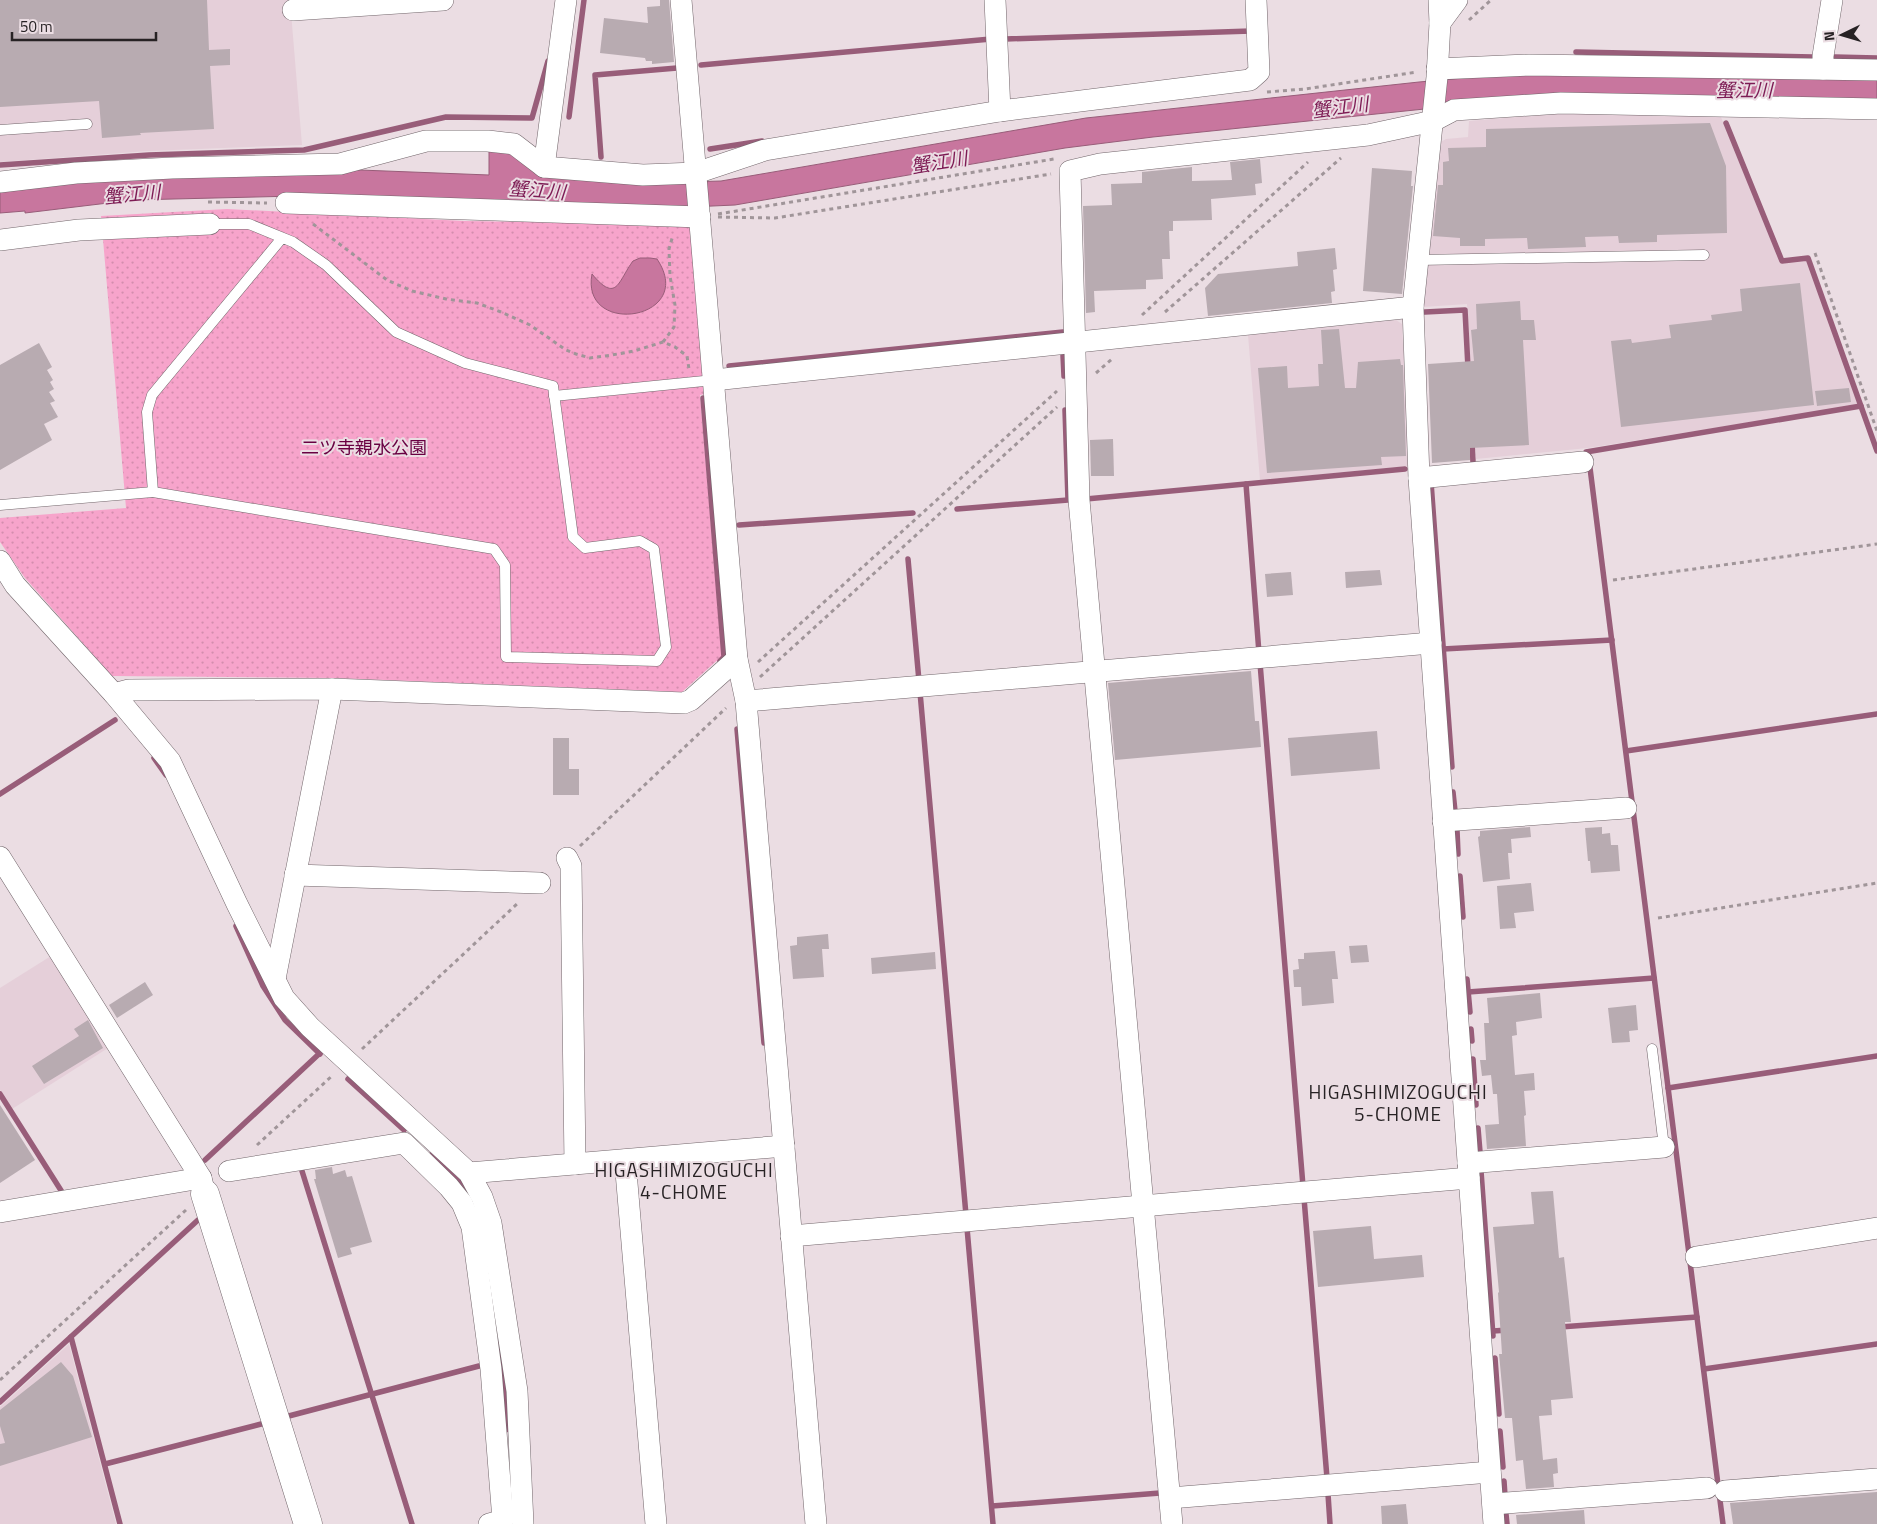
<svg xmlns="http://www.w3.org/2000/svg" width="1877" height="1524" font-family="'Titillium Web','Noto Sans JP',sans-serif">
<style>
.built{fill:#e5cfd9}
.park{fill:url(#park-dots)}
.water{fill:#c8769e;stroke:#985d79}
.lines{fill:none;stroke-linecap:round;stroke-linejoin:round}
.stream{stroke:#985d79;stroke-width:5.5}
.building{fill:#b8abb1}
.lane-casing{stroke:#72666b;stroke-width:11}
.street-casing{stroke:#72666b;stroke-width:22}
.secondary-casing{stroke:#72666b;stroke-width:29}
.path{stroke:#a09599;stroke-width:3;stroke-dasharray:4 4;stroke-linecap:butt}
.lane{stroke:#fff;stroke-width:10}
.street{stroke:#fff;stroke-width:21}
.secondary{stroke:#fff;stroke-width:28}
.labels{text-anchor:middle;stroke-width:4;stroke-linejoin:round;paint-order:stroke}
.park-label{font-size:18px;fill:#690042;stroke:#ebdde3}
.water-label{font-size:19px;font-style:italic;fill:#7d1b54;stroke:#ebdde3}
.neighbourhood-label{font-size:19px;letter-spacing:1px;fill:#272224;stroke:#ebdde3}
</style>
<defs>
<pattern id="park-dots" width="8" height="8" patternUnits="userSpaceOnUse" patternTransform="scale(1.25)"><rect width="8" height="8" fill="#f7a4cb"/><path d="M2 2h.1M6 6h.1" fill="none" stroke="#d48dae" stroke-width="1.8" stroke-linecap="round"/></pattern>
</defs>
<rect width="100%" height="100%" fill="#ebdde3"/>
<g class="built">
<polygon points="0,0 290,0 302,145 148,151 0,162"/>
<polygon points="1719,112 1780,263 1807,260 1858,405 1588,448 1476,459 1467,304 1423,307 1439,143 1446,139 1468,137 1469,121 1553,114"/>
<polygon points="1396,320 1402,324 1409,466 1260,480 1248,335"/>
<polygon points="51,956 108,1048 12,1109 0,1090 0,988"/>
<polygon points="69,1344 116,1524 0,1524 0,1407"/>
</g>
<polygon class="park" points="227,209 464,221 688,225 693,230 705,394 700,395 722,656 682,692 335,678 112,676 25,578 0,542 0,518 126,508 101,216"/>
<g class="water">
<polygon points="1541,71 1877,78 1877,103 1444,107 1153,137 1065,148 735,205 690,207 338,195 133,200 25,213 25,211 0,213 0,190 76,182 334,169 489,175 489,143 507,145 543,177 687,182 721,181 1086,118 1419,82"/>
<path d="M640,258H650L657,259C698,320 580,338 592,274C617,304 618,281 633,261Z"/>
</g>
<g class="lines">
<g class="stream">
<polyline points="1006,39 1251,31"/>
<polyline points="1576,52 1813,57"/>
<polyline points="1835,57 1877,58"/>
<polyline points="701,65 991,39"/>
<polyline points="569,117 584,0"/>
<polyline points="1726,123 1782,261 1808,258 1877,451"/>
<polyline points="710,149 762,141"/>
<polyline points="601,157 595,75 677,68"/>
<polyline points="0,165 149,155 304,150 446,117 532,118 548,61"/>
<polyline points="1425,312 1465,310 1468,368"/>
<polyline points="1063,355 1064,376"/>
<polyline points="729,366 1063,332"/>
<polyline points="703,398 724,657 720,661"/>
<polyline points="1472,442 1473,462"/>
<polyline points="1586,452 1861,406"/>
<polyline points="1588,452 1723,1524"/>
<polyline points="1431,482 1452,767"/>
<polyline points="1246,484 1259,653"/>
<polyline points="1086,499 1405,469"/>
<polyline points="957,509 1068,500 1065,410"/>
<polyline points="739,525 913,513"/>
<polyline points="908,559 919,681"/>
<polyline points="1443,649 1612,640"/>
<polyline points="1260,663 1303,1186"/>
<polyline points="920,692 966,1215"/>
<polyline points="737,729 764,1043"/>
<polyline points="1626,751 1877,714"/>
<polyline points="154,758 166,775"/>
<polyline points="1453,792 1455,811"/>
<polyline points="0,794 115,720"/>
<polyline points="1457,830 1458,854"/>
<polyline points="1460,876 1463,917"/>
<polyline points="236,926 263,986 285,1020 320,1054"/>
<polyline points="1467,979 1470,1012"/>
<polyline points="1468,992 1654,978"/>
<polyline points="1471,1029 1472,1041"/>
<polyline points="1473,1059 1476,1105"/>
<polyline points="348,1079 404,1130"/>
<polyline points="1668,1088 1877,1056"/>
<polyline points="0,1094 62,1192"/>
<polyline points="1478,1128 1480,1152"/>
<polyline points="431,1155 469,1192"/>
<polyline points="205,1160 320,1053"/>
<polyline points="302,1171 412,1524"/>
<polyline points="1481,1171 1493,1336"/>
<polyline points="1304,1198 1327,1478"/>
<polyline points="967,1228 993,1524"/>
<polyline points="1560,1327 1697,1317"/>
<polyline points="1493,1331 1508,1330"/>
<polyline points="71,1337 120,1524"/>
<polyline points="499,1343 509,1430"/>
<polyline points="1495,1358 1499,1414"/>
<polyline points="1704,1369 1877,1344"/>
<polyline points="0,1402 198,1220"/>
<polyline points="285,1417 479,1366"/>
<polyline points="1500,1431 1503,1467"/>
<polyline points="105,1464 265,1423"/>
<polyline points="1504,1481 1505,1496"/>
<polyline points="1328,1494 1330,1524"/>
<polyline points="992,1506 1160,1493"/>
<polyline points="1506,1514 1507,1524"/>
</g>
</g>
<g class="building">
<polygon points="0,0 207,0 209,50 230,49 230,65 210,66 214,129 140,133 141,135 102,138 99,101 0,107"/>
<polygon points="660,0 669,0 674,62 652,64 652,61 646,61 645,58 600,53 604,18 648,23 647,7 660,6"/>
<polygon points="1710,123 1726,166 1727,233 1657,235 1657,242 1619,243 1618,236 1585,237 1586,247 1528,249 1527,238 1485,239 1485,246 1460,246 1460,238 1433,236 1438,185 1443,185 1443,162 1449,161 1448,148 1486,147 1486,129"/>
<polygon points="1260,159 1262,183 1255,184 1256,195 1211,199 1212,220 1173,221 1173,231 1169,231 1170,259 1162,259 1163,279 1146,280 1146,289 1094,291 1095,312 1086,313 1083,206 1112,205 1111,184 1142,183 1142,172 1192,167 1192,181 1232,180 1230,162"/>
<polygon points="1372,168 1412,171 1411,186 1413,186 1402,294 1363,291"/>
<polygon points="1335,248 1337,269 1333,270 1335,291 1331,292 1332,303 1208,316 1205,288 1218,274 1298,266 1297,252"/>
<polygon points="1800,283 1814,405 1621,427 1611,341 1631,339 1632,343 1671,338 1669,325 1712,320 1711,315 1742,311 1740,289"/>
<polygon points="1520,301 1521,320 1534,320 1536,340 1523,340 1529,445 1470,448 1470,460 1432,463 1428,364 1474,361 1471,330 1477,329 1476,304"/>
<polygon points="1339,329 1345,388 1356,388 1358,362 1400,359 1401,365 1403,365 1406,456 1381,457 1382,465 1267,473 1258,368 1287,366 1288,388 1319,386 1318,364 1323,364 1321,330"/>
<polygon points="39,343 52,367 47,370 53,380 50,382 54,389 49,392 55,401 50,403 58,417 44,424 52,440 0,470 0,365"/>
<polygon points="1849,388 1851,402 1817,406 1815,391"/>
<polygon points="1113,439 1114,476 1091,476 1090,440"/>
<polygon points="1380,570 1382,585 1346,588 1345,572"/>
<polygon points="1291,572 1293,595 1267,597 1265,574"/>
<polygon points="1251,671 1255,721 1259,721 1261,747 1115,760 1108,683"/>
<polygon points="1377,731 1380,769 1291,776 1288,738"/>
<polygon points="553,738 569,738 569,769 579,769 579,795 553,795"/>
<polygon points="1530,827 1531,837 1511,839 1512,853 1508,853 1510,879 1483,882 1478,837 1480,836 1480,831"/>
<polygon points="1602,827 1602,834 1610,833 1611,845 1618,845 1620,871 1591,873 1590,861 1588,861 1585,828"/>
<polygon points="1531,883 1534,911 1514,913 1516,928 1500,929 1497,886"/>
<polygon points="828,934 829,949 822,949 824,977 793,979 790,946 797,945 797,937"/>
<polygon points="1367,945 1369,962 1351,963 1349,946"/>
<polygon points="1335,951 1338,979 1332,979 1334,1003 1302,1006 1301,987 1294,987 1293,970 1299,969 1298,959 1304,959 1304,953"/>
<polygon points="935,952 936,969 872,974 871,958"/>
<polygon points="145,982 153,995 117,1018 109,1005"/>
<polygon points="1540,993 1542,1018 1516,1022 1517,1035 1512,1036 1515,1075 1534,1073 1535,1090 1524,1091 1526,1115 1524,1116 1526,1146 1487,1149 1485,1125 1499,1124 1497,1094 1493,1094 1491,1075 1482,1076 1480,1060 1486,1060 1484,1023 1489,1023 1487,998"/>
<polygon points="1636,1005 1638,1030 1629,1031 1630,1042 1612,1043 1608,1008"/>
<polygon points="88,1020 103,1048 44,1084 32,1066 79,1036 74,1029"/>
<polygon points="0,1105 35,1160 0,1183"/>
<polygon points="332,1167 333,1174 345,1170 347,1177 352,1176 372,1242 350,1248 352,1254 338,1258 314,1179 316,1179 315,1170"/>
<polygon points="1553,1191 1559,1258 1564,1257 1569,1302 1571,1322 1565,1322 1573,1398 1551,1400 1552,1415 1539,1416 1543,1460 1557,1458 1558,1473 1553,1474 1554,1487 1526,1489 1523,1460 1516,1461 1512,1418 1505,1418 1499,1354 1502,1354 1498,1293 1499,1292 1493,1227 1534,1224 1531,1192"/>
<polygon points="1371,1226 1374,1259 1422,1255 1424,1277 1318,1287 1313,1231"/>
<polygon points="61,1362 73,1376 92,1437 0,1466 0,1444 5,1443 0,1426 0,1410"/>
<polygon points="1877,1492 1877,1524 1733,1524 1730,1503"/>
<polygon points="1406,1504 1408,1524 1382,1524 1381,1506"/>
<polygon points="1584,1510 1585,1524 1517,1524 1516,1515"/>
</g>
<g class="lines">
<g class="lane-casing">
<g id="lane">
<polyline points="0,130 87,124"/>
<polyline points="210,224 249,224 293,242 326,265 396,332 465,363 553,386 573,537 585,548 640,541 654,549 666,647 657,661 506,657 505,565 494,549 153,492 147,412 152,395 282,238"/>
<polyline points="1418,260 1704,255"/>
<polyline points="554,396 714,380"/>
<polyline points="0,505 153,492"/>
<polyline points="1652,1049 1664,1147"/>
</g>
</g>
<g class="street-casing">
<g id="street">
<polyline points="681,0 737,659 746,701 816,1524"/>
<polyline points="995,0 1000,111"/>
<polyline points="1439,0 1440,23 1437,77 1413,307 1419,478 1494,1524"/>
<polyline points="293,10 443,0"/>
<polyline points="1440,23 1457,0"/>
<polyline points="1437,69 1529,65 1877,70"/>
<polyline points="1823,69 1823,56 1832,0"/>
<polyline points="544,167 566,0"/>
<polyline points="0,182 76,173 172,168 340,164 426,141 488,141 514,144 544,167 643,175 696,173 765,150 1000,111 1250,80 1259,72 1256,0"/>
<polyline points="286,203 700,217"/>
<polyline points="0,240 79,230 210,224"/>
<polyline points="714,380 1413,307"/>
<polyline points="1419,478 1583,462"/>
<polyline points="0,561 15,585 114,694 170,761 237,904 284,998 310,1027 469,1173 482,1197 491,1223 517,1391 523,1524"/>
<polyline points="114,694 129,690 332,689 684,703 691,700 737,659"/>
<polyline points="746,701 1431,643"/>
<polyline points="1443,821 1626,808"/>
<polyline points="0,857 201,1178 205,1194"/>
<polyline points="567,858 571,866 575,1164"/>
<polyline points="295,875 540,883"/>
<polyline points="275,979 332,689"/>
<polyline points="625,1160 656,1524"/>
<polyline points="1468,1163 1664,1147"/>
<polyline points="229,1171 404,1143 449,1187 462,1203 472,1227 491,1369 503,1520 489,1524"/>
<polyline points="469,1173 784,1146"/>
<polyline points="0,1212 201,1178"/>
<polyline points="791,1236 1469,1178"/>
<polyline points="1696,1257 1877,1228"/>
<polyline points="1725,1491 1877,1479"/>
<polyline points="1170,1498 1490,1472"/>
<polyline points="1493,1504 1707,1488"/>
<polyline points="1172,1524 1079,500 1070,171 1100,164 1368,135 1433,121 1454,110 1561,103 1877,109"/>
</g>
</g>
<g class="secondary-casing">
<polyline id="secondary" points="205,1194 308,1524"/>
</g>
<g class="path">
<polyline points="1469,20 1491,0"/>
<polyline points="1267,92 1305,89 1417,72"/>
<polyline points="208,202 267,203"/>
<polyline points="718,214 1054,159"/>
<polyline points="718,217 775,218 1051,174"/>
<polyline points="313,224 387,280 412,291 446,299 477,303 501,312 530,325 566,350 576,354 590,358 612,355 634,351 663,342 675,347 687,356 689,369"/>
<polyline points="1815,253 1877,431"/>
<polyline points="1165,312 1341,158"/>
<polyline points="1142,315 1308,162"/>
<polyline points="663,342 674,327 675,305 670,276 669,249 673,235"/>
<polyline points="1096,373 1112,359"/>
<polyline points="1613,580 1877,544"/>
<polyline points="758,662 1057,391"/>
<polyline points="760,677 1057,407"/>
<polyline points="580,846 726,708"/>
<polyline points="1658,918 1877,883"/>
<polyline points="362,1049 518,903"/>
<polyline points="257,1145 333,1075"/>
<polyline points="0,1380 186,1210"/>
</g>
<use href="#lane" class="lane"/>
<use href="#street" class="street"/>
<use href="#secondary" class="secondary"/>
</g>
<g class="labels">
<g class="park-label">
<text x="364" y="454">二ツ寺親水公園</text>
</g>
<g class="water-label">
<text x="1744" y="97">蟹江川</text>
<text transform="translate(1340 107) rotate(-7)" y="7">蟹江川</text>
<text transform="translate(939 162) rotate(-9)" y="7">蟹江川</text>
<text transform="translate(537 190) rotate(4)" y="7">蟹江川</text>
<text transform="translate(132 194) rotate(-5)" y="7">蟹江川</text>
</g>
<g class="neighbourhood-label">
<text x="1398" y="1099">HIGASHIMIZOGUCHI<tspan x="1398" dy="22">5-CHOME</tspan></text>
<text x="684" y="1177">HIGASHIMIZOGUCHI<tspan x="684" dy="22">4-CHOME</tspan></text>
</g>
</g>
<g transform="translate(1842 35) rotate(265)" stroke="#ebdde3" stroke-width="4" paint-order="stroke">
<path d="M0-4L9 19L0 12L-9 19Z" fill="#272224"/>
<text y="-8" font-size="14" font-weight="bold" text-anchor="middle" fill="#272224">N</text>
</g>
<path d="M12 32v8h144v-8" fill="none" stroke="#272224" stroke-width="2.5"/>
<text x="20" y="32" font-size="15" fill="#272224" stroke="#ebdde3" stroke-width="4" paint-order="stroke">50 m</text>
</svg>
